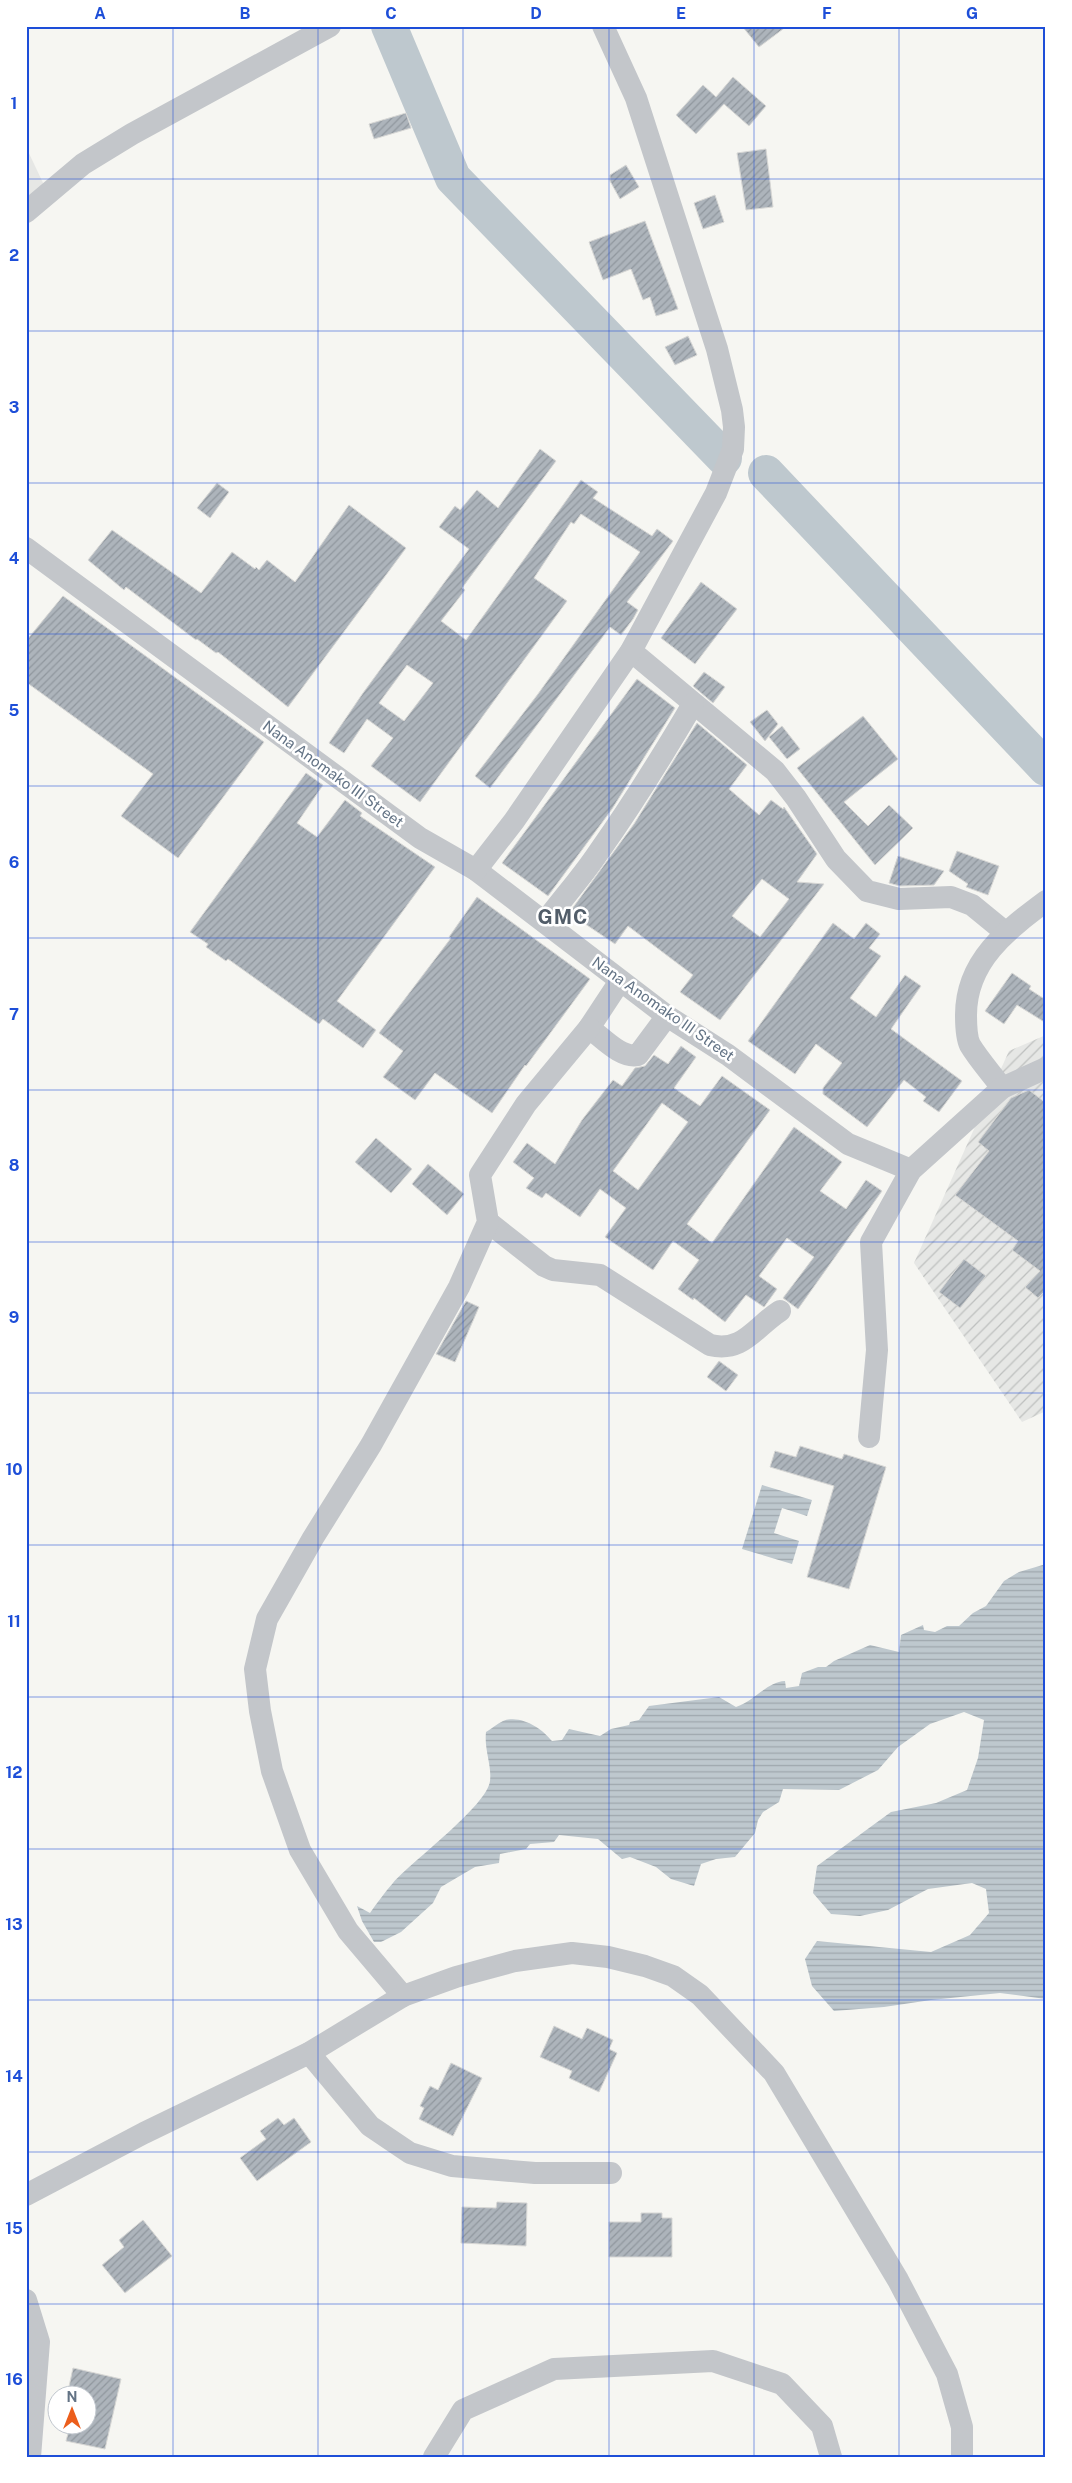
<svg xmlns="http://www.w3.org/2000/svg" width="1072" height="2483" font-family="'Public Sans',sans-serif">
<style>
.built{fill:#e6e7e5}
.industrial{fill:url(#industrial-furrows)}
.water{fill:url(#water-rules)}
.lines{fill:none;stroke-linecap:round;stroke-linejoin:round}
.river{stroke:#bec8ce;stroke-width:36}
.building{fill:url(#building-hatch);stroke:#d7d7d5;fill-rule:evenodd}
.minor{stroke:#c3c6ca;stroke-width:22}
.grid{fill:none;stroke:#1d4ed8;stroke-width:1;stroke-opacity:0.55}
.labels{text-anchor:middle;stroke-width:5;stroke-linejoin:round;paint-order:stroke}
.street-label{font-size:15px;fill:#637385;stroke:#fff}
.district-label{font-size:20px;font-weight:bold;letter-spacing:1px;fill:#525d69;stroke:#fff}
.neatline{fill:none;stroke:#1d4ed8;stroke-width:2}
.grid-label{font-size:16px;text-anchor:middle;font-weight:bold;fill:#1d4ed8}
</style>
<defs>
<pattern id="industrial-furrows" width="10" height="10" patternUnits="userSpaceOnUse" patternTransform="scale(1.25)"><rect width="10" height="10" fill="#e6e7e5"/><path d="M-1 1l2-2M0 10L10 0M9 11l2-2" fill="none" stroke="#bec0bf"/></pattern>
<pattern id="water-rules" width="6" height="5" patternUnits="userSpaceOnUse" patternTransform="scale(1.25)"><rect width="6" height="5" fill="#bec8ce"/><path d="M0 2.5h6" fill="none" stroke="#9ea7ad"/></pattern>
<pattern id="building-hatch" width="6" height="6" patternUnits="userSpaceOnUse" patternTransform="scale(1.25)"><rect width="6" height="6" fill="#adb4bb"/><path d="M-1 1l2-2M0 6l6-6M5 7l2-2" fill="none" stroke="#90979e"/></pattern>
</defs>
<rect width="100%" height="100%" fill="#f6f6f2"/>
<polygon class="built" points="26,147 44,185 26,203"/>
<polygon class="industrial" points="1046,1035 1046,1411 1022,1422 914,1263 1009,1051"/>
<g class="water">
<polygon points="762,1485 812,1500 807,1516 782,1508 774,1533 799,1541 792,1564 742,1549"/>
<path d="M1046,1564V1999L1000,1993L931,2000L884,2007L834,2011L812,1986L805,1959L817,1941L931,1952L970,1935L989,1913L986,1889L972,1883L928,1889L888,1910L860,1916L831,1914L813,1893L817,1866L891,1812L936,1803L967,1790L978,1758L984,1720L964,1712L930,1724L898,1747L878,1770L839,1790L783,1789L779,1802L763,1812L758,1820L755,1833L735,1857L716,1859L701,1864L694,1886L671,1879L656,1867L630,1857L622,1859L598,1839L559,1835L554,1842L530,1844L526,1849L500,1854L499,1863L475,1867L441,1887L433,1903L401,1932L381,1942H374L362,1921L357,1906L370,1913C377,1903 385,1892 393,1883C412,1861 487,1806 490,1781C492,1765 484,1750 486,1732C491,1729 497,1724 503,1721C520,1714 542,1728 552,1741L562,1740L569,1729L600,1736L611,1729L629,1725L630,1722L639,1720L649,1706L719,1697L736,1707C754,1701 767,1682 785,1681L786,1688L799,1686L802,1673L818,1667H826L834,1661L870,1645L899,1652L901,1635L923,1625L924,1630L935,1632L947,1626H959L973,1613L986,1606L1004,1581L1019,1572Z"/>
</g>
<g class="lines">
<g class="river">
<polyline points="389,26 453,178 724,458"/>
<polyline points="766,473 1046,768"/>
</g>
</g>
<g class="building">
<polygon points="742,26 787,26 759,47"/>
<polygon points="733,77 766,106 749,126 724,104 696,134 676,115 703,85 716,97"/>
<polygon points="406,113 411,128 374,139 369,124"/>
<polygon points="766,149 773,207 746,210 737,153"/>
<polygon points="626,165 639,187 620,199 610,181 610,175"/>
<polygon points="715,195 724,222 703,229 694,203"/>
<polygon points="645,221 678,309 656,316 650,297 643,300 631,269 603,280 589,242"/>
<polygon points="688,336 697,355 675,365 665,347"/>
<path d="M540,449L556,461L462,588L465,590L441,621L466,640L581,480L598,492L593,498L652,536L657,529L673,541L627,602L638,610L633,619L621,635L610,627L490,788L475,776L538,694L640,552L581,514L574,524L571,522L534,578L567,601L420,802L371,766L393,738L367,719L344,753L329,743L363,693L469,549L439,527L455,506L460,510L477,490L498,508ZM407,665L433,683L404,721L379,703Z"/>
<polygon points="217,483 229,492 210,518 197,508"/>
<polygon points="349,505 406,548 288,707 218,652 216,653 197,639 196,640 126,587 124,590 88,560 112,530 201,593 232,552 255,569 256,567 259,570 267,560 295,582"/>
<polygon points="701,582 737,609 695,664 661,638"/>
<polygon points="63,596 264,742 178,858 121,816 153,774 26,682 26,641"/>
<polygon points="704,672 725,687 713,703 693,686"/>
<polygon points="637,679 675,708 612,809 548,896 502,863"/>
<polygon points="767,710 778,724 765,741 750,722"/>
<polygon points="863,716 898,759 844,802 868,826 889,805 913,828 875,865 797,768"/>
<path d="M697,723L747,765L729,789L759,815L771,800L783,809L784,807L817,854L797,882L824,884L720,1020L680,992L693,975L628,926L615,944L569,913L634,824ZM762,879L789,899L760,937L732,916Z"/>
<polygon points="782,726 800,749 787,759 769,737"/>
<polygon points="306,773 323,785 297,823 317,837 345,800 362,813 360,816 435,867 337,1001 376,1030 363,1048 323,1019 319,1024 228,959 226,961 206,947 208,944 190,932"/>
<polygon points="957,851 999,866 988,895 966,887 968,884 949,871"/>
<polygon points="898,856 944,871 934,885 900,886 889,883"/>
<polygon points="477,897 590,979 526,1066 525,1065 492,1113 435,1073 415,1100 383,1077 403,1051 379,1033 451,938 449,937"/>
<polygon points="833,923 854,939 866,923 880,934 869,948 881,956 850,998 876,1017 905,975 921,986 891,1029 962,1081 939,1112 923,1101 926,1097 904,1080 867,1127 823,1094 823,1088 842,1063 816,1044 795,1074 748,1041"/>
<polygon points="1012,973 1031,986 1029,989 1046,1000 1046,1023 1017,1005 1004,1024 985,1011"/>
<path d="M681,1046L696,1057L674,1088L700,1106L722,1076L770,1110L687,1224L712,1243L794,1127L842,1162L820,1191L846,1209L866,1180L882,1191L798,1309L783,1298L814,1257L787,1238L759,1276L777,1289L764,1307L746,1295L725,1322L694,1298L693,1300L678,1289L699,1260L673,1241L653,1270L605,1237L626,1208L600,1189L580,1217L546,1193L542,1198L526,1188L534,1178L513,1162L527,1143L555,1164L582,1120L613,1080L622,1086L635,1068L645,1066L654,1055L668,1064ZM662,1103L688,1122L638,1190L613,1171Z"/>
<polygon points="1029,1090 1046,1103 1046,1290 1038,1298 1025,1287 1040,1271 1012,1250 1018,1241 955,1195 989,1151 978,1142 1011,1098"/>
<polygon points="376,1138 412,1169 391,1193 355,1162"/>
<polygon points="428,1164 464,1194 447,1215 412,1184"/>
<polygon points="964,1259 986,1276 960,1308 939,1292"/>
<polygon points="466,1301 479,1307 455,1362 436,1354"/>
<polygon points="719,1361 738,1375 726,1391 707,1377"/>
<polygon points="800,1446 842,1459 844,1454 886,1467 849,1589 807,1577 834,1486 770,1467 775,1451 796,1457"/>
<polygon points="554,2026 582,2039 587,2028 613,2040 609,2049 617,2053 599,2092 569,2078 572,2071 540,2057"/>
<polygon points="451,2063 482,2078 453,2136 419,2119 424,2108 420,2106 430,2086 438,2090"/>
<polygon points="278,2118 284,2125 294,2118 311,2142 257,2181 240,2158 266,2139 260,2131"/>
<polygon points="497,2202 527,2203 526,2246 461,2243 462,2207 496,2208"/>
<polygon points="641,2213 662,2213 662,2218 672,2218 672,2257 609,2257 609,2222 641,2222"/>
<polygon points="143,2220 172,2256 125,2293 102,2265 124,2247 119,2240"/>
<polygon points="73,2368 121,2379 105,2449 66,2441 70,2426 88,2426 88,2396 67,2396"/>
</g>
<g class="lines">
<g class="minor">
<polyline points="26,212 83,164 132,134 330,26"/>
<polyline points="26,548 420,838 476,870 667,1016 728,1055 848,1144 911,1170"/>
<polyline points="631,651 775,771 796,798 836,859 867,891 899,899 951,897 972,905 1005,932"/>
<polyline points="476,870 514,821 631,651 716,493 733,449 734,427 732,410 717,349 636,98 603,26"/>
<path d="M545,922C562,899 582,877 598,853C632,805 663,755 693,704"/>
<path d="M620,981L589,1028C602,1037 621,1059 638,1055L667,1016"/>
<path d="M1002,1088C992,1074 979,1060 970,1045C966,1037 966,1024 966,1015C966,961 1007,930 1046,901"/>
<path d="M488,1222L544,1266L553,1270L600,1275L710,1345C743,1353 755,1327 780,1311"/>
<polyline points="869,1437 877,1350 871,1242 911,1170 1002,1088 1046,1068"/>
<polyline points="403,1996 348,1931 300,1850 272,1771 260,1711 255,1669 267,1619 313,1538 371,1445 459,1287 488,1222 480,1175 526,1104 589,1028"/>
<polyline points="309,2053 370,2126 410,2153 452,2166 535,2173 611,2173"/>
<polyline points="26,2195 144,2133 309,2053 403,1996 456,1977 515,1961 572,1953 608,1957 645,1966 673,1976 700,1995 774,2073 898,2280 947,2374 962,2427 962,2457"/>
<polyline points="26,2300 39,2342 30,2457"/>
<polyline points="434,2457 463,2410 554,2369 713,2361 782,2384 822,2426 831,2457"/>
</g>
</g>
<path class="grid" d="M173,26V2457M318,26V2457M463,26V2457M609,26V2457M754,26V2457M899,26V2457M26,179H1046M26,331H1046M26,483H1046M26,634H1046M26,786H1046M26,938H1046M26,1090H1046M26,1242H1046M26,1393H1046M26,1545H1046M26,1697H1046M26,1849H1046M26,2000H1046M26,2152H1046M26,2304H1046"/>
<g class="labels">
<g class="street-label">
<text transform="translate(333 774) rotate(36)" y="5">Nana Anomako III Street</text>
<text transform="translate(663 1009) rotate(35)" y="5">Nana Anomako III Street</text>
</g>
<g class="district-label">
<text x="563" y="924">GMC</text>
</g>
</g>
<rect width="1072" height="2483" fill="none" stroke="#ffffff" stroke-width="55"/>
<g transform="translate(72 2410)"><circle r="24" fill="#ffffff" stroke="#c1c7ce"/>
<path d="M0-4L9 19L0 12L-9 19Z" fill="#ec5e1c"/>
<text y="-8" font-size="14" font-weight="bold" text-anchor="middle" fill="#637385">N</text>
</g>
<rect x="28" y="28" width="1016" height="2428" class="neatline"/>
<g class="grid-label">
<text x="100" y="19">A</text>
<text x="245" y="19">B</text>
<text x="391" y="19">C</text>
<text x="536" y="19">D</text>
<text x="681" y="19">E</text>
<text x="827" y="19">F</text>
<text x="972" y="19">G</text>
<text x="14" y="109">1</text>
<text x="14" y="261">2</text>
<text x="14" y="413">3</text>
<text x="14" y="564">4</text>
<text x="14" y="716">5</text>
<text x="14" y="868">6</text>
<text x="14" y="1020">7</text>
<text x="14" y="1171">8</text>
<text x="14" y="1323">9</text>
<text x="14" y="1475">10</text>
<text x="14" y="1627">11</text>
<text x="14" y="1778">12</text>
<text x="14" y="1930">13</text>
<text x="14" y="2082">14</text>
<text x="14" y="2234">15</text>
<text x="14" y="2385">16</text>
</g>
</svg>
